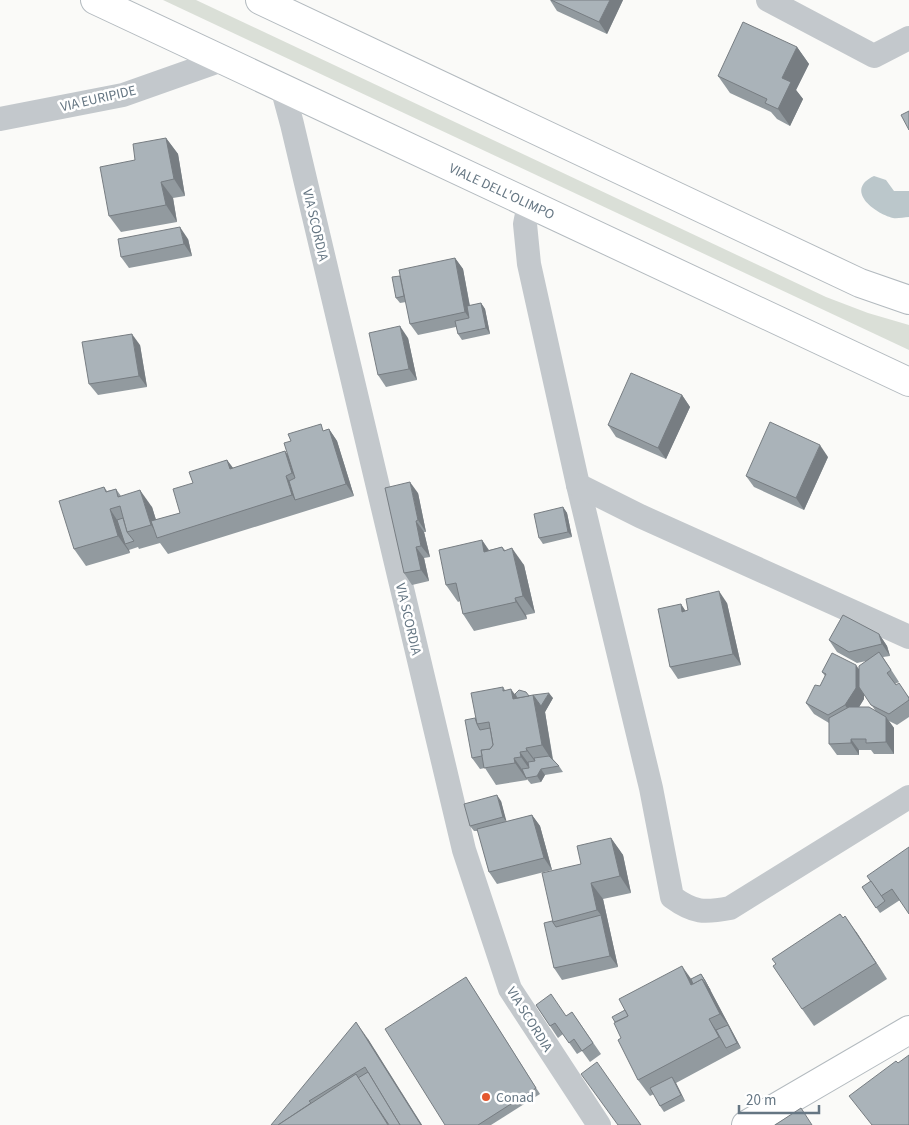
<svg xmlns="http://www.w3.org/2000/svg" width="909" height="1125" font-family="'Source Sans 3',sans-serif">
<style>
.green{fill:#dadfd7}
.water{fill:#bbc7cb}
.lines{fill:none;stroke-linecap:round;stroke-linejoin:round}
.secondary-casing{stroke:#b3babf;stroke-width:30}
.street{stroke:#c3c8cc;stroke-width:24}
.secondary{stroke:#fff;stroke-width:28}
.wall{fill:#929a9f;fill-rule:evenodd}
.shaded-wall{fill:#777d82}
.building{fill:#aab3b9;stroke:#777d82}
.poi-dot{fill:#e4572e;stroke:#fff;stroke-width:2}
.labels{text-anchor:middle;stroke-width:5;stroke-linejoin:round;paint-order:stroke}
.street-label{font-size:14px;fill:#657683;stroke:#fff}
.poi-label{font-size:14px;fill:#657683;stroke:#fff;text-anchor:start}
</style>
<rect width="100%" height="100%" fill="#fafaf8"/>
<polygon class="green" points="163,0 196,0 826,297 868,313 909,325 909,350"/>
<path class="water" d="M874,176L886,180L894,191H909V217C904,217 897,219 893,218C874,213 844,190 874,176Z"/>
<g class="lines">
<g class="secondary-casing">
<g id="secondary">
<polyline points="95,0 909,382"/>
<polyline points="260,0 860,283 909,300"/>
<polyline points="746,1125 909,1030"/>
</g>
</g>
<g class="street">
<polyline points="768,0 874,56 909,38"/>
<polyline points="282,87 292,124 464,850 510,989 599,1125"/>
<polyline points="0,119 123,95 222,60"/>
<path d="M529,204L525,224L529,264L578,485L651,788L672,897C694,913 704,913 730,908L909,797"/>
<polyline points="578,485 640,516 909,637"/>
</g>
<use href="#secondary" class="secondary"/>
</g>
<g class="wall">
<polygon points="550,0 623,0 607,34 557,11"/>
<polygon points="797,47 809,64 796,90 803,99 790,126 777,119 771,112 730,93 718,76"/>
<polygon points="166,138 178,154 185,196 173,198 177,222 121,232 109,216 135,160"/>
<polygon points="188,239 192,256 129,268 121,257"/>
<polygon points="455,258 463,269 470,306 481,303 485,309 490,334 462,340 458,334 456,327 418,335 410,324 406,302 400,303 396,298"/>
<polygon points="408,338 417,380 386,387 378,375"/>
<polygon points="140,345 147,387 98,395 89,384"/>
<polygon points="682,395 690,407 666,459 616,437 608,425"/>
<polygon points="329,429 337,441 354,496 168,554 160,543 139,549 138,547 129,550 130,553 86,566 74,549 104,487 107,491 116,489 121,496 152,507 156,520 180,513 193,483 227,460 233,468 285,451 288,456 325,430"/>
<polygon points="828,457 804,510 754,487 746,476"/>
<polygon points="418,493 426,532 424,532 430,557 424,558 429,581 412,585 404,573"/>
<polygon points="563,507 567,513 572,537 543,544 539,538"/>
<polygon points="482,540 489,550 502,547 505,550 524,565 535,613 526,615 527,619 474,631 463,614 460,601 458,602 446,585"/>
<polygon points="727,603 741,665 678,679 670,667 681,604 685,611"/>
<path d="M879,634L887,646L890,656L883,657L899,682L895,684L909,697V717L897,725L889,721L894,728V754H874L871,750H859V755H837L829,744V723L814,714L806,703L820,686L825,676L822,672L859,670L866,661L857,663L837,652L829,640ZM864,694L875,710L859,707L864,699Z"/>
<polygon points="503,687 505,690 515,694 553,698 545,712 553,759 559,766 563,772 545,775 541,782 531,784 526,778 527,780 496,785 485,768 480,769 472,758 475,718"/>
<polygon points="501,801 506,822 532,815 540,826 552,870 497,884 489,872 478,831 474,831 470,826"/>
<polygon points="611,838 623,855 631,893 603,899 618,967 562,980 554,968 552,921 581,864"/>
<polygon points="909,847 900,900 880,913 862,887 871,881"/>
<polygon points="843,918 857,933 887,979 814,1026 802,1009"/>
<polygon points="701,974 705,980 741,1048 676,1083 685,1101 664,1112 660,1106 654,1094 650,1096 638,1080 621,1038 691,979"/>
<polygon points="466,977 540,1094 491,1125 445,1125"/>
<polygon points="536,1005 566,1016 572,1012 601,1054 590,1062 582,1051 577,1054 563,1034 558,1038"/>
<polygon points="368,1039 422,1125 271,1125"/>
</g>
<g class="shaded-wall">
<polygon points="610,0 623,0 607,34 599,22"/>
<polygon points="797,47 809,64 796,90 803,99 790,126 778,109 782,78"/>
<polygon points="166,138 178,154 185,196 174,179"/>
<polygon points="161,182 173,198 177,222 166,205"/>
<polygon points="180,227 188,239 192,256 184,244"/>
<polygon points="455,258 463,269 473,324 465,312"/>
<polygon points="481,303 485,309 490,334 486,328"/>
<polygon points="400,326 408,338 417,380 409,369"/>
<polygon points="132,334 140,345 147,387 139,376"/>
<polygon points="682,395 690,407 666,459 658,448"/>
<polygon points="329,429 337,441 354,496 346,484"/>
<polygon points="820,445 828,457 804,510 796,498"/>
<polygon points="285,451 297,468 303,490 292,473"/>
<polygon points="227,460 239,476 230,469"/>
<polygon points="286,476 297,492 295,500 292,495"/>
<polygon points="410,482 418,493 426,532 418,520"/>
<polygon points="140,490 152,507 161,536 159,537 151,525"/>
<polygon points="563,507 567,513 572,537 568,532"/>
<polygon points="110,509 121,526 125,544 129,550 130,553 118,536"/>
<polygon points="416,521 424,532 430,557 421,546"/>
<polygon points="482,540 493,557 484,552"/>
<polygon points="416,547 424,558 429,581 421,570"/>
<polygon points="512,548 524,565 535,613 523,596"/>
<polygon points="719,591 727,603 741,665 733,654"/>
<polygon points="515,598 526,615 527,619 516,602"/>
<polygon points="681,604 689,616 682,612"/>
<polygon points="879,634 887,646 890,656 882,644"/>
<polygon points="856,665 864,676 864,699 853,717 845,705"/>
<polygon points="511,689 523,706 513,699"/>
<polygon points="549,693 553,698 545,712 553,762 542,745 533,695 541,706"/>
<polygon points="886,717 894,728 894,754 886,742"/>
<polygon points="851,739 859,750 859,755 851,743"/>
<polygon points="526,748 538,764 539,767 527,751"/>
<polygon points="520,752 532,768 533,774 521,757"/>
<polygon points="514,758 526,775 527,780 515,763"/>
<polygon points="541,769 545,775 541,782 537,776"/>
<polygon points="497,795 501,801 507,823 503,817"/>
<polygon points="532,815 540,826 552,870 544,858"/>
<polygon points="611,838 623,855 631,893 620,876"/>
<polygon points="591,883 603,899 618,967 610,956 601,915 597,910"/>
<polygon points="845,916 857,933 887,979 876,963"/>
<polygon points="682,966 694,983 691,985"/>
<polygon points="701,974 705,980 741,1048 737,1043 728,1025 720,1014 702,979"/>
<polygon points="709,1019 720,1036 726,1048 730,1054 719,1037"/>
<polygon points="356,1022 368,1039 422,1125 421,1125"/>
<polygon points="672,1077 676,1083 685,1101 681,1095"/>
</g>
<g class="building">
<polygon points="551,0 610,0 599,22"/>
<polygon points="743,22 797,47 782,78 791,82 778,109 765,103 767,99 718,76"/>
<polygon points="909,111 909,130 901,115"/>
<polygon points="166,138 174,179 161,182 166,205 109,216 100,167 135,160 133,144"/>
<polygon points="180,227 184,244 121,257 118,239"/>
<polygon points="455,258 465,312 410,324 399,270"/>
<polygon points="400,276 404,296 396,298 392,277"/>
<polygon points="481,303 486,328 458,334 455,321 469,318 467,306"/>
<polygon points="400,326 409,369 378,375 369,333"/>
<polygon points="132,334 139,376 89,384 82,342"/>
<polygon points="631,373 682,395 658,448 608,425"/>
<polygon points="770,422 820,445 796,498 746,476"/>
<polygon points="321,424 323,431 329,429 346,484 295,500 289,481 295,478 284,443 291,441 288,434"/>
<polygon points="285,451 292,473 286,476 292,495 157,538 151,521 180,513 173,489 193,483 189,472 227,460 230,469"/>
<polygon points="410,482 418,520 416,521 421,546 416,547 421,570 404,573 385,488"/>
<polygon points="104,487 106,492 116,489 118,497 140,490 151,525 127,532 120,506 110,509 118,536 74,549 59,501"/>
<polygon points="563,507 568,532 539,538 534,514"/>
<polygon points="123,518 127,532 134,541 125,544 117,520"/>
<polygon points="482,540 484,552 502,547 504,551 512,548 523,596 515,598 516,602 463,614 456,583 446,585 439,550"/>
<polygon points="719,591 733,654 670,667 658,609 681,604 682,612 688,610 686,599"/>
<polygon points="843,615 879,634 882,644 849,652 829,640"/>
<polygon points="879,652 891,670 887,673 896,685 899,683 909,698 909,700 889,714 871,705 859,687 859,666"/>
<polygon points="832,653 856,665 856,688 845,705 828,715 806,703 815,685 820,686 826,674 822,672"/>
<polygon points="503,687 503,691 511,689 513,699 533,695 542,745 526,748 527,751 520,752 521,757 514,758 515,763 484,768 481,750 490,749 493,745 489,722 477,724 471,693"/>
<polygon points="519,690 526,692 529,696 517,698 515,694"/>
<polygon points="549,693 541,706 533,695"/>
<polygon points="849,707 869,707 886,717 886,742 866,743 866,739 851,739 851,743 829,744 829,718"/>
<polygon points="475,718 477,724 480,730 490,728 493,745 490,749 481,750 482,756 472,758 465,720"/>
<polygon points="549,756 559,766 541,769 537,776 526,778 522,769 529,768 528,762 535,761 534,758"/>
<polygon points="497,795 503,817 470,826 464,804"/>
<polygon points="532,815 544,858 489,872 477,829"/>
<polygon points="611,838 620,876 591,883 597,910 553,922 542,873 581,864 577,846"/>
<polygon points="909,847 909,914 892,889 881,896 867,876"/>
<polygon points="871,881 885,901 876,908 862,887"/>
<polygon points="840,914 843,918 845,916 876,963 802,1009 773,966 776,964 772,959"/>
<polygon points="601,915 610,956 554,968 544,923 552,921 556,927"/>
<polygon points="682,966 691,985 702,979 720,1014 709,1019 719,1037 638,1080 618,1040 621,1038 614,1023 628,1016 619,999"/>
<polygon points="701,974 710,990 702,979 693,984 691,979"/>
<polygon points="466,977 536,1088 478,1125 445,1125 385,1029"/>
<polygon points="551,994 566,1016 572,1012 593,1043 582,1051 574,1039 569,1043 555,1023 550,1026 536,1005"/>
<polygon points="625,1010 628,1016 615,1022 612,1017"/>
<polygon points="356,1022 421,1125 400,1125 365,1067 309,1101 311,1103 278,1125 271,1125"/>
<polygon points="728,1025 737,1043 726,1048 716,1030"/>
<polygon points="909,1055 909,1125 872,1125 849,1096 896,1061 898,1063"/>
<polygon points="597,1062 641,1125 618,1125 581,1074"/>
<polygon points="368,1072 400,1125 389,1125 358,1078"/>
<polygon points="356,1074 388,1125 278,1125"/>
<polygon points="672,1077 681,1095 660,1106 650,1088"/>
<polygon points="801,1108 812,1125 775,1125"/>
</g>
<circle class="poi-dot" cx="486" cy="1097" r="5"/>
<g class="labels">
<g class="street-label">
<text transform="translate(98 98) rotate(-13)" y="5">VIA EURIPIDE</text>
<text transform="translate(502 191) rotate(25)" y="5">VIALE DELL'OLIMPO</text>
<text transform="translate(316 225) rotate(77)" y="5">VIA SCORDIA</text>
<text transform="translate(409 619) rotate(77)" y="5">VIA SCORDIA</text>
<text transform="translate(530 1019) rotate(58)" y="5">VIA SCORDIA</text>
</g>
<g class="poi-label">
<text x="496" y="1102">Conad</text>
</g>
</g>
<path d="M739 1105v8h80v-8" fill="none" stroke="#657683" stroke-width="2.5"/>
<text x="746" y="1105" font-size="15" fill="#657683" stroke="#ffffff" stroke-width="4" paint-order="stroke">20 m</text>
</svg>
